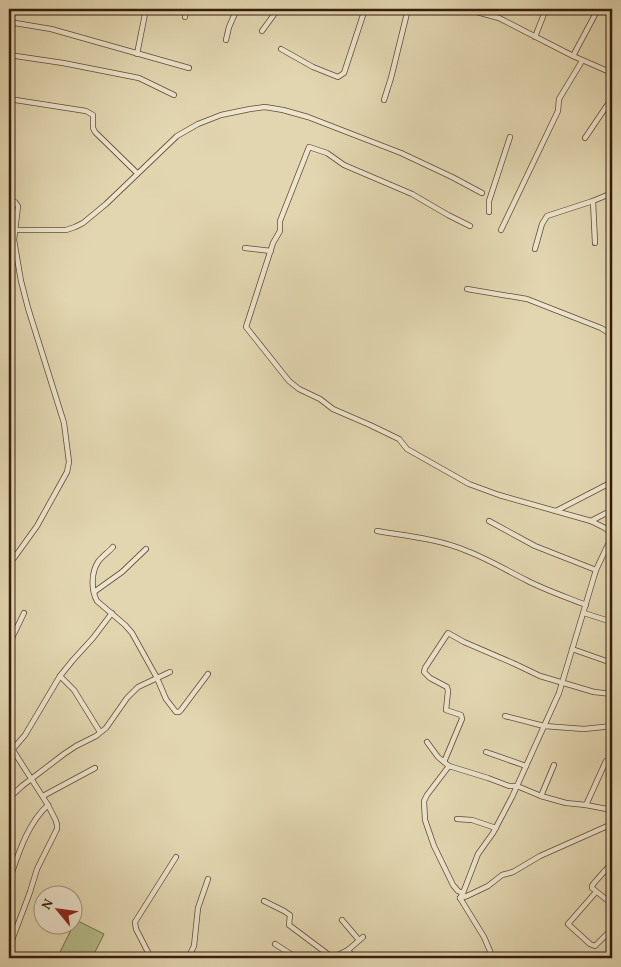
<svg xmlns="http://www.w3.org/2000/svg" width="621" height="967" font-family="'Gentium Book Plus',serif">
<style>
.green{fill:#b5bd8a;stroke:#756d4b}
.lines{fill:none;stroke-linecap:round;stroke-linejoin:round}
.minor-casing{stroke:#604b35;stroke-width:6}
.minor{stroke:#ece4cc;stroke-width:4.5}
</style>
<rect width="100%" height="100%" fill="#e2d6b0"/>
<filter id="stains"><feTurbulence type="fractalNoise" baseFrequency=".004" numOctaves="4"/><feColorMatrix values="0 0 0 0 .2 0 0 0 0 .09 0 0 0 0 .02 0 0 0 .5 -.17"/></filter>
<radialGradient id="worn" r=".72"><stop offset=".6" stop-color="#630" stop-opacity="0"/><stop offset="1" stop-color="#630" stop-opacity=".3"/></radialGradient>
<polygon class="green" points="76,920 104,934 92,958 57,958"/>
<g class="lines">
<g class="minor-casing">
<g id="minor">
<polyline points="466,9 499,18 573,56 612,73"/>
<polyline points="185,17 186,9"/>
<polyline points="9,22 51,29 189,68"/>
<polyline points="262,31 278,9"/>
<polyline points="535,37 546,9"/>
<polyline points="226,40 229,27 237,9"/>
<polyline points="281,49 313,67 338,77 344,73 365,9"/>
<polyline points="137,54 146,9"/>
<polyline points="9,55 63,63 139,78 174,95"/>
<polyline points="573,56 598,9"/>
<polyline points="9,99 86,111 93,115 93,128 95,132 137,173"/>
<polyline points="384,100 391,78 408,9"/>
<polyline points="585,138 612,98"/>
<polyline points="9,200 15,202 18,206 14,240 21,281 28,308 64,423 69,462 67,472 37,526 14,558 9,561"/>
<polyline points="593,201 595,243"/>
<polyline points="489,212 489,201 510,137"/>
<polyline points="470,226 448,215 412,194 344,165 327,153 309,147 280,221 280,231 273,243 246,327 289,381 299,389 320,399 333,409 370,425 399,439 407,449 469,484 499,495 591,521 605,528 612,534"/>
<polyline points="15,230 66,230 75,227 83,223 106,204 177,136 198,124 221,115 250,109 265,107 283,110 308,117 401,153 452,177 482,193"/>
<polyline points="501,230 558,111 559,99 582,61"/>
<polyline points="245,248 271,251"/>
<polyline points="535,249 542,224 547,216 593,201 612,193"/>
<polyline points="467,289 527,299 601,328 612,335"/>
<polyline points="556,511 612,482"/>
<polyline points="489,521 535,546 596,570"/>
<polyline points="591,521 612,510"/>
<path d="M377,531C407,536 439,539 467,551C488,559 506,570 526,580C545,590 566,597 586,605"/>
<path d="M113,547C109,552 102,556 98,562C91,573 91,590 97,601L125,625L132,633L157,678L166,699L176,712H179L181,710L208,674"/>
<polyline points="94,592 122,572 146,549"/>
<polyline points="584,613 612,622"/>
<polyline points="9,644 24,613"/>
<polyline points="572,649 612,663"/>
<polyline points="60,676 74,690 100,732"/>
<polyline points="505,716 544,726 584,729 612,726"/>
<polyline points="427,742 438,757 449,766 488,778 509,786 517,786 541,796 566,803 586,805 612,810"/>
<polyline points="9,744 48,805 56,821 57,825 57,829 37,869 30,892 9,948"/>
<polyline points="13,749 25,735 60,676 73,660 93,638 112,613"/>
<polyline points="486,752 526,766"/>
<polyline points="444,762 462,719 461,715 446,710 448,691 447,687 430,678 424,672 425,668 448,633 464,642 515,664 540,676 594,692 612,694"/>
<polyline points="449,766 427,795 424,801 425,820 434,846 453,885 458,891 463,893"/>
<polyline points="43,796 95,768"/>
<polyline points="541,796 554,765"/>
<polyline points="9,798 22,786 64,754 76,746 96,736 106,728 127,698 138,687 170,672"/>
<polyline points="586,805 606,761"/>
<polyline points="457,819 472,820 496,828"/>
<polyline points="610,865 594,883 592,886 592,888 612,904"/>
<path d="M9,881C18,855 27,824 48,805"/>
<polyline points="596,892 568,924 590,944 595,946 612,929"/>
<polyline points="460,898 463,893 478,854 493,833 512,797 559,693 596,570 612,536"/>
<polyline points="460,898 467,896 488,886 502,875 513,872 540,856 612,824"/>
<polyline points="460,898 484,937 493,958"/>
<polyline points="264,901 284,911 290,915 289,925 333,958"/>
<polyline points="342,920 359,940"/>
<polyline points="275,944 297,958"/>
<polyline points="348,950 354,958"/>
<polyline points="151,958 136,929 135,922 176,857"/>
<polyline points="188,958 194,946 198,908 208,879"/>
<polyline points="332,958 348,950 363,937"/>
</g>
</g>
<use href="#minor" class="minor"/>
</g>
<rect width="621" height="967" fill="none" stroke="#e2d6b0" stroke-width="30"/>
<rect x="10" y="10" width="601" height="947" fill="none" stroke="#351d0c" stroke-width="2.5"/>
<rect x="15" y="15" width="591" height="937" fill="none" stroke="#351d0c"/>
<g transform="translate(58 910) rotate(299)"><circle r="24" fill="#ece4cc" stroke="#a3947f"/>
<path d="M0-4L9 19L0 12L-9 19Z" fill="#8f2418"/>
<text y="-8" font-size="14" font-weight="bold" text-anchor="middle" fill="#351d0c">N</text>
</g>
<rect width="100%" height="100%" filter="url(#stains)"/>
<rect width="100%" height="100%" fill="url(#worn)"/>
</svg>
